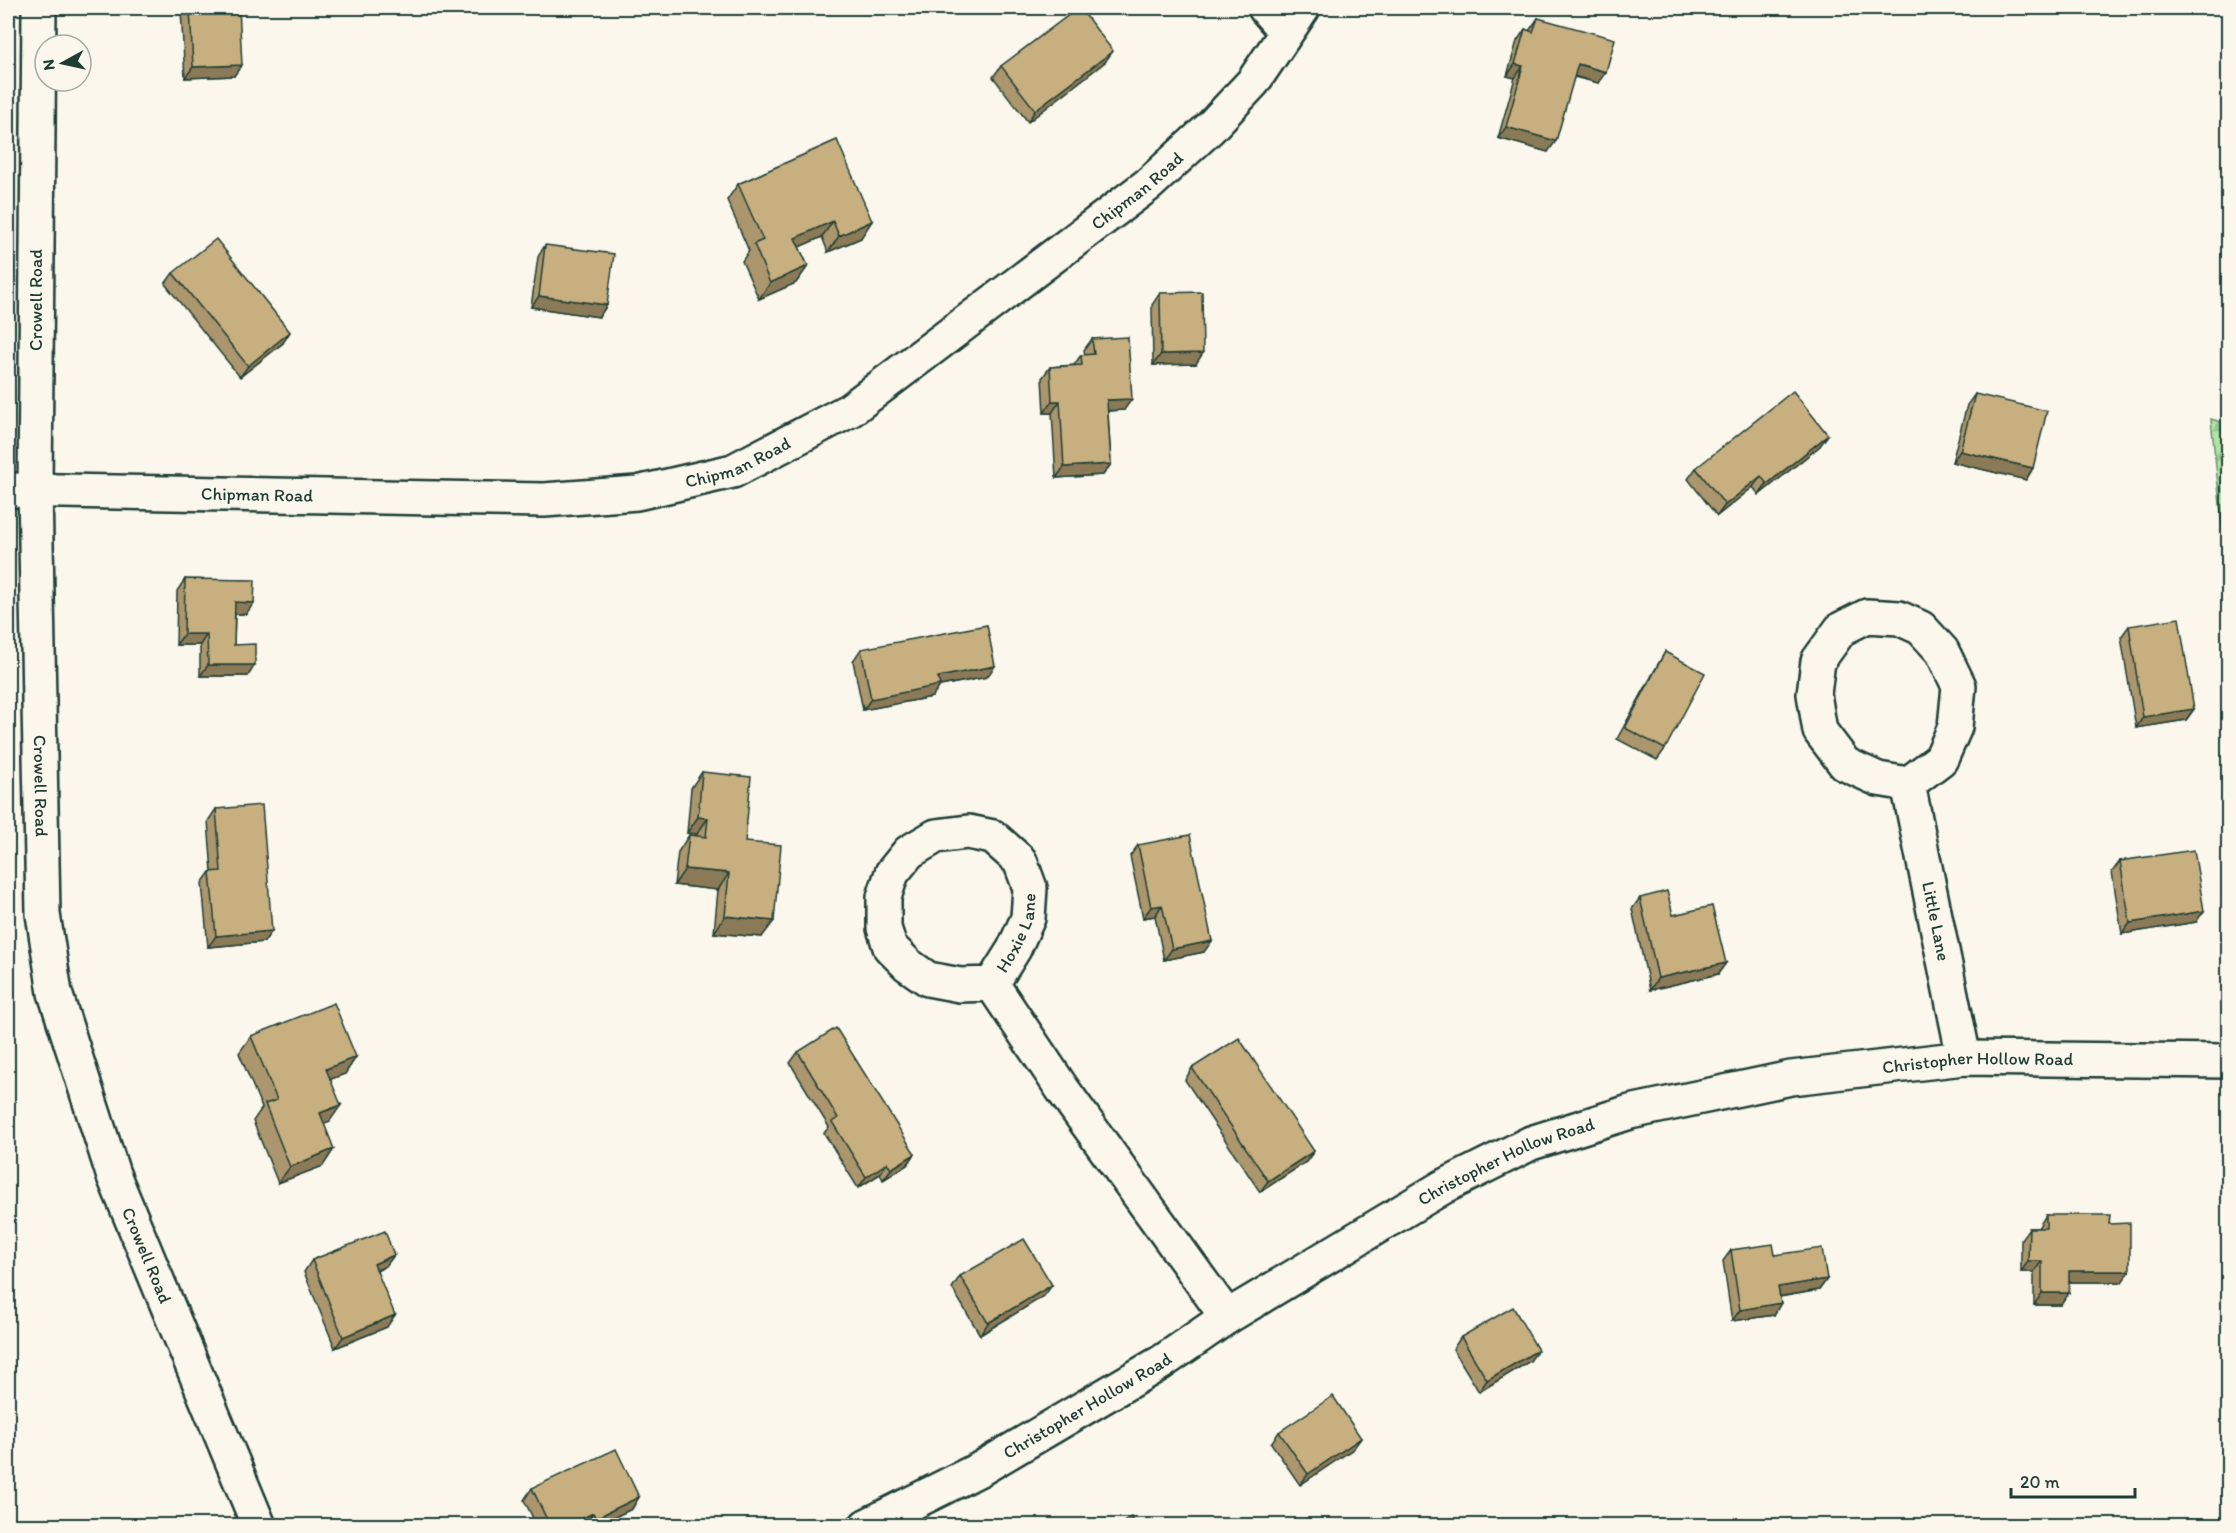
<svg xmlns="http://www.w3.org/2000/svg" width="2236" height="1533" font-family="Itim,sans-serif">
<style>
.forest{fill:url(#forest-firs);stroke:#68916e;stroke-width:1.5}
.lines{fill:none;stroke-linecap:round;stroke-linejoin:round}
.street-casing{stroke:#1f3d34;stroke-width:38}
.street{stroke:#fbf7ec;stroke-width:33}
.wall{fill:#ab966d;stroke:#1f3d34;stroke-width:1.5}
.shaded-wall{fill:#8b7a59;stroke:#1f3d34;stroke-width:1.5}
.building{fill:#c7af7f;stroke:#1f3d34;stroke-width:1.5}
.labels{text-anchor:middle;stroke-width:5;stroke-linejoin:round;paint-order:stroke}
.street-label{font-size:18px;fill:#1f3d34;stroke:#fbf7ec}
</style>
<defs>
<pattern id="forest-firs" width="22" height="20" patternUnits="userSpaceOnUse" patternTransform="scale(1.5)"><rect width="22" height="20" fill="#b0e5a7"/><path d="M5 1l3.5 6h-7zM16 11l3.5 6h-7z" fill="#97c590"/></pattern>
</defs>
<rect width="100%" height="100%" fill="#fbf7ec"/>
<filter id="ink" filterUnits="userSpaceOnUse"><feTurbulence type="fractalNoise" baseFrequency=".0167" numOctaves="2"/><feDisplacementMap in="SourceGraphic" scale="12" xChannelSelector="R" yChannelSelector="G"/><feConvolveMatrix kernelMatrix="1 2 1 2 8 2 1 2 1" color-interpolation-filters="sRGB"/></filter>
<g filter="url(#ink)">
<polygon class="forest" points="2211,419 2228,424 2228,580"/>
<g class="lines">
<g class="street-casing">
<g id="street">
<path id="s1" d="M39,8L35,489L43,914L55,993L113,1174L259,1526"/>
<polyline points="1265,8 1286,32"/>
<path id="s2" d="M8,490L544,500L637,493L733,471L850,410L1149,184L1210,128L1253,82L1303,8"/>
<polygon points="1867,616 1899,618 1921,628 1942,651 1959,686 1955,727 1941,759 1908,784 1878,779 1845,764 1820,731 1814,694 1818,661 1841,629"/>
<path id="s3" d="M1908,784L1964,1058"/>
<path id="s4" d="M992,984L1014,949L1028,918L1030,888L1020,861L993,837L968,832L936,836L909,852L892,873L884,897V928L890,947L908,965L928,979L960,985L992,984L1063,1090L1227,1317"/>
<path id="s5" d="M866,1526L980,1469L1162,1362L1227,1317L1443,1187L1531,1143L1630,1112L1791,1078L1964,1058L2228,1061"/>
</g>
</g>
<use href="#street" class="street"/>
</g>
<g class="wall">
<polygon points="183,8 239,8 234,76 185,78 181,10"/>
<polygon points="1538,18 1598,83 1574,77 1548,152 1498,138 1515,78 1507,76 1517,41 1525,29 1529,31"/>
<polygon points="1105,62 1028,122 993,77 1001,66"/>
<polygon points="837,140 861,238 828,252 822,237 799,247 808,266 796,283 759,299 742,261 749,251 727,200 738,184"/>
<polygon points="545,245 607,305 599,317 531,307 538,257"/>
<polygon points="173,273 283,343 240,377 165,284"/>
<polygon points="1160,293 1196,364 1153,365 1152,305"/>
<polygon points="1092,339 1124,410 1108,411 1111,464 1103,475 1056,478 1052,413 1044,413 1042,378 1050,367 1074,365 1081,355 1085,355 1084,350"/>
<polygon points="1975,394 2033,468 2026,480 1952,462 1967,405"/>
<polygon points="1820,446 1759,495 1753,487 1717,516 1688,479 1696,468"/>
<polygon points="185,579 246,614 235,614 234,645 248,676 200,676 200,645 176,645 177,591"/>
<polygon points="2129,626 2194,709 2186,720 2136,728 2121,637"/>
<polygon points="861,649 987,677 940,686 932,697 863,710 853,661"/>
<polygon points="1665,652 1665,749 1657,760 1617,739 1658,664"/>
<polygon points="702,772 745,842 762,937 714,933 718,890 674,885 678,852 689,835 696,836 697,834 687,833 691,788"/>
<polygon points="216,809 264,942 208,947 202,883 210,872 212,872 208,821"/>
<polygon points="1138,845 1204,952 1164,960 1155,916 1143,918 1130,856"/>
<polygon points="2120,861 2196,922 2122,934 2112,872"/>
<polygon points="1640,898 1718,974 1650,990 1632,909"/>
<polygon points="251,1036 356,1057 345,1074 331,1079 330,1121 324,1123 323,1166 278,1183 253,1121 262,1108 239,1053"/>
<polygon points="798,1052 915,1154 907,1165 883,1180 880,1174 858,1188 824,1133 829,1127 790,1063"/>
<polygon points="1192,1068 1314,1151 1306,1162 1260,1192 1185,1080"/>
<polygon points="2046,1215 2109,1224 2122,1282 2069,1282 2061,1305 2034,1305 2034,1272 2021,1272 2021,1239 2029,1228 2038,1228"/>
<polygon points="1731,1250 1775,1255 1827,1279 1819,1290 1780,1297 1774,1315 1732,1321 1723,1261"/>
<polygon points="394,1255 386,1266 377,1271 387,1327 335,1348 304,1272 312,1260"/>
<polygon points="960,1276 1052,1285 1044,1296 980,1335 952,1288"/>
<polygon points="1461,1337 1530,1361 1479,1392 1453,1349"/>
<polygon points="1279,1432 1361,1438 1353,1449 1300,1485 1271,1443"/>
<polygon points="532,1488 639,1497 632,1509 595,1526 586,1526 585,1524 582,1526 537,1526 524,1500"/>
</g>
<g class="shaded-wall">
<polygon points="1113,51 1105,62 1028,122 1035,110"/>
<polygon points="1515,64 1523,66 1515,78 1507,76"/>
<polygon points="1578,64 1606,72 1598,83 1570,75"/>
<polygon points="242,65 234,76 185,78 193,67"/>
<polygon points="1506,127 1556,141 1548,152 1498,138"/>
<polygon points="833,221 822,237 783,254 795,238"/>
<polygon points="872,221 861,238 828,252 839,236"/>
<polygon points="808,266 796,283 759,299 770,283"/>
<polygon points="539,296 607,305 599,317 531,307"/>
<polygon points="290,332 283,343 240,377 248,366"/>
<polygon points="1203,353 1196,364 1153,365 1161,354"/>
<polygon points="1132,399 1124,410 1099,411 1107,400"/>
<polygon points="1052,401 1060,401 1052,413 1044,413"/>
<polygon points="1828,435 1820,446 1759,495 1767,484"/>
<polygon points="1960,451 2033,468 2026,480 1952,462"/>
<polygon points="1111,464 1103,475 1056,478 1064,467"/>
<polygon points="1761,476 1753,487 1717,516 1725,505"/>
<polygon points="235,602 254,603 246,614 227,614"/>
<polygon points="184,634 207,634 200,645 176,645"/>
<polygon points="208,665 255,665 248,676 200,676"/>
<polygon points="995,666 987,677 940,686 932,697 863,710 871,699 938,677"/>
<polygon points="2194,709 2186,720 2136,728 2143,717"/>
<polygon points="698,817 708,818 697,834 687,833"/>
<polygon points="685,869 729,873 718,890 674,885"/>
<polygon points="1162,905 1155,916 1143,918 1151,907"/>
<polygon points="2204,911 2196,922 2122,934 2130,923"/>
<polygon points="725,916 774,921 762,937 714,933"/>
<polygon points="272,931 264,942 208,947 216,936"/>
<polygon points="1212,941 1204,952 1164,960 1172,949"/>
<polygon points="1726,963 1718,974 1650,990 1658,978"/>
<polygon points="356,1057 345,1074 315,1085 326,1069"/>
<polygon points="341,1105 330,1121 308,1130 320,1113"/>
<polygon points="334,1149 323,1166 278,1183 290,1167"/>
<polygon points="1314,1151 1306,1162 1260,1192 1268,1181"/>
<polygon points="915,1154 907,1165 883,1180 891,1169"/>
<polygon points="887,1163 880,1174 858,1188 866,1177"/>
<polygon points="394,1255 386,1266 366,1275 374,1264"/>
<polygon points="2028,1261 2042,1261 2034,1272 2021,1272"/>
<polygon points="2069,1271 2130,1271 2122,1282 2061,1282"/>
<polygon points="1827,1279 1819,1290 1771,1298 1778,1287"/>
<polygon points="1052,1285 1044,1296 980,1335 988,1323"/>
<polygon points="2042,1293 2069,1293 2061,1305 2034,1305"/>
<polygon points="1781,1303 1774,1315 1732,1321 1740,1310"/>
<polygon points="395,1315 387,1327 335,1348 343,1337"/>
<polygon points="1538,1350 1530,1361 1479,1392 1487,1380"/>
<polygon points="1361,1438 1353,1449 1300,1485 1308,1474"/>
<polygon points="639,1497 632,1509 595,1526 591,1526 596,1518"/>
<polygon points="593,1513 585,1524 582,1526 566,1526"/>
</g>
<g class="building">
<polygon points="190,8 239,8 242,65 193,67"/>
<polygon points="1078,8 1080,8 1113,51 1035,110 1001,66"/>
<polygon points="1538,18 1615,39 1606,72 1578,64 1556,141 1506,127 1523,66 1515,64 1525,29 1533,32"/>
<polygon points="837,140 872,221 839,236 833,221 795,238 808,266 770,283 754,244 763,240 738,184"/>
<polygon points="216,239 290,332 248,366 173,273"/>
<polygon points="545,245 614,254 607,305 539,296"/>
<polygon points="1202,292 1203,353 1161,354 1160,293"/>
<polygon points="1128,337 1132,399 1107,400 1111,464 1064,467 1060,401 1052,401 1050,367 1082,365 1081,355 1094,354 1092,339"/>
<polygon points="1793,391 1828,435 1767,484 1761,476 1725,505 1696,468"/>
<polygon points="1975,394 2047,411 2033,468 1960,451"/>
<polygon points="185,579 255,580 254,603 235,602 234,645 255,644 255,665 208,665 207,634 184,634"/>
<polygon points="2179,618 2194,709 2143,717 2129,626"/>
<polygon points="987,625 995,666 938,677 940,685 871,699 861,649"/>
<polygon points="1665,652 1705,673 1665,749 1625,728"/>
<polygon points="702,772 751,777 745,842 781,845 774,921 725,916 729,873 685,869 689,835 706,837 708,818 698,817"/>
<polygon points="262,805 272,931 216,936 210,872 221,871 216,809"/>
<polygon points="1190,835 1212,941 1172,949 1162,905 1151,907 1138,845"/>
<polygon points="2194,850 2204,911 2130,923 2120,861"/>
<polygon points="1667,891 1673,915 1712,906 1726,963 1658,978 1640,898"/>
<polygon points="334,1003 356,1057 326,1069 341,1105 320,1113 334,1149 290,1167 265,1104 277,1100 251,1036"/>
<polygon points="836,1028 915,1154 891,1169 887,1163 866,1177 832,1122 838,1118 798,1052"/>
<polygon points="1239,1038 1314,1151 1268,1181 1192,1068"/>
<polygon points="2046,1215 2110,1215 2109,1224 2130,1223 2130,1271 2069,1271 2069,1293 2042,1293 2042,1261 2028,1261 2029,1228 2046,1228"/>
<polygon points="385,1231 394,1255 374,1264 395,1315 343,1337 312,1260"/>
<polygon points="1024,1239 1052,1285 988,1323 960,1276"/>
<polygon points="1773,1244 1775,1255 1822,1248 1827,1279 1778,1287 1781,1303 1740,1310 1731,1250"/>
<polygon points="1513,1307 1538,1350 1487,1380 1461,1337"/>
<polygon points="1333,1396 1361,1438 1308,1474 1279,1432"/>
<polygon points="616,1449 639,1497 596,1518 593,1513 566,1526 550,1526 532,1488"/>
<polygon points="1131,1517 1137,1526 1118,1526"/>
</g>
</g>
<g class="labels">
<g class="street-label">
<text dy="6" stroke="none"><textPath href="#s2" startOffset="1221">Chipman Road</textPath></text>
<text transform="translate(36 300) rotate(-90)" y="6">Crowell Road</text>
<text dy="6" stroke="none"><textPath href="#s2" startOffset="735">Chipman Road</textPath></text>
<text dy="6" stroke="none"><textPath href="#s2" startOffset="249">Chipman Road</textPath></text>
<text dy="6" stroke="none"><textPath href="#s1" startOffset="778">Crowell Road</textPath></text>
<text dy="6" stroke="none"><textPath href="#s3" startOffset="140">Little Lane</textPath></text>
<text dy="6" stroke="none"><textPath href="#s4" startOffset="58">Hoxie Lane</textPath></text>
<text dy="6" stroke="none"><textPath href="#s5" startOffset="1224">Christopher Hollow Road</textPath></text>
<text dy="6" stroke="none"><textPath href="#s5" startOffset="738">Christopher Hollow Road</textPath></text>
<text dy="6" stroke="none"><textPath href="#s1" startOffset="1264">Crowell Road</textPath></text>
<text dy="6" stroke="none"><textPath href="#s5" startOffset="252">Christopher Hollow Road</textPath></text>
</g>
</g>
<rect width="2236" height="1533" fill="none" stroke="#fbf7ec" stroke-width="30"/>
<rect x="15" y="15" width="2206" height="1503" fill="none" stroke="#1f3d34" stroke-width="2" filter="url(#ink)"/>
<g transform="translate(63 63) rotate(262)"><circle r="28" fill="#fbf7ec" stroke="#a3ada2" stroke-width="1.5"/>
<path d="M0-4.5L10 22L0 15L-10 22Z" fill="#1f3d34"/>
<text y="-9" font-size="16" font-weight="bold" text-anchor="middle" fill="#1f3d34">N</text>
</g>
<path d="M2011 1488v9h124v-9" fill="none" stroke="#1f3d34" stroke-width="3"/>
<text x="2020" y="1488" font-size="18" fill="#1f3d34" stroke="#fbf7ec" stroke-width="4.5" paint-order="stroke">20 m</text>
</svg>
